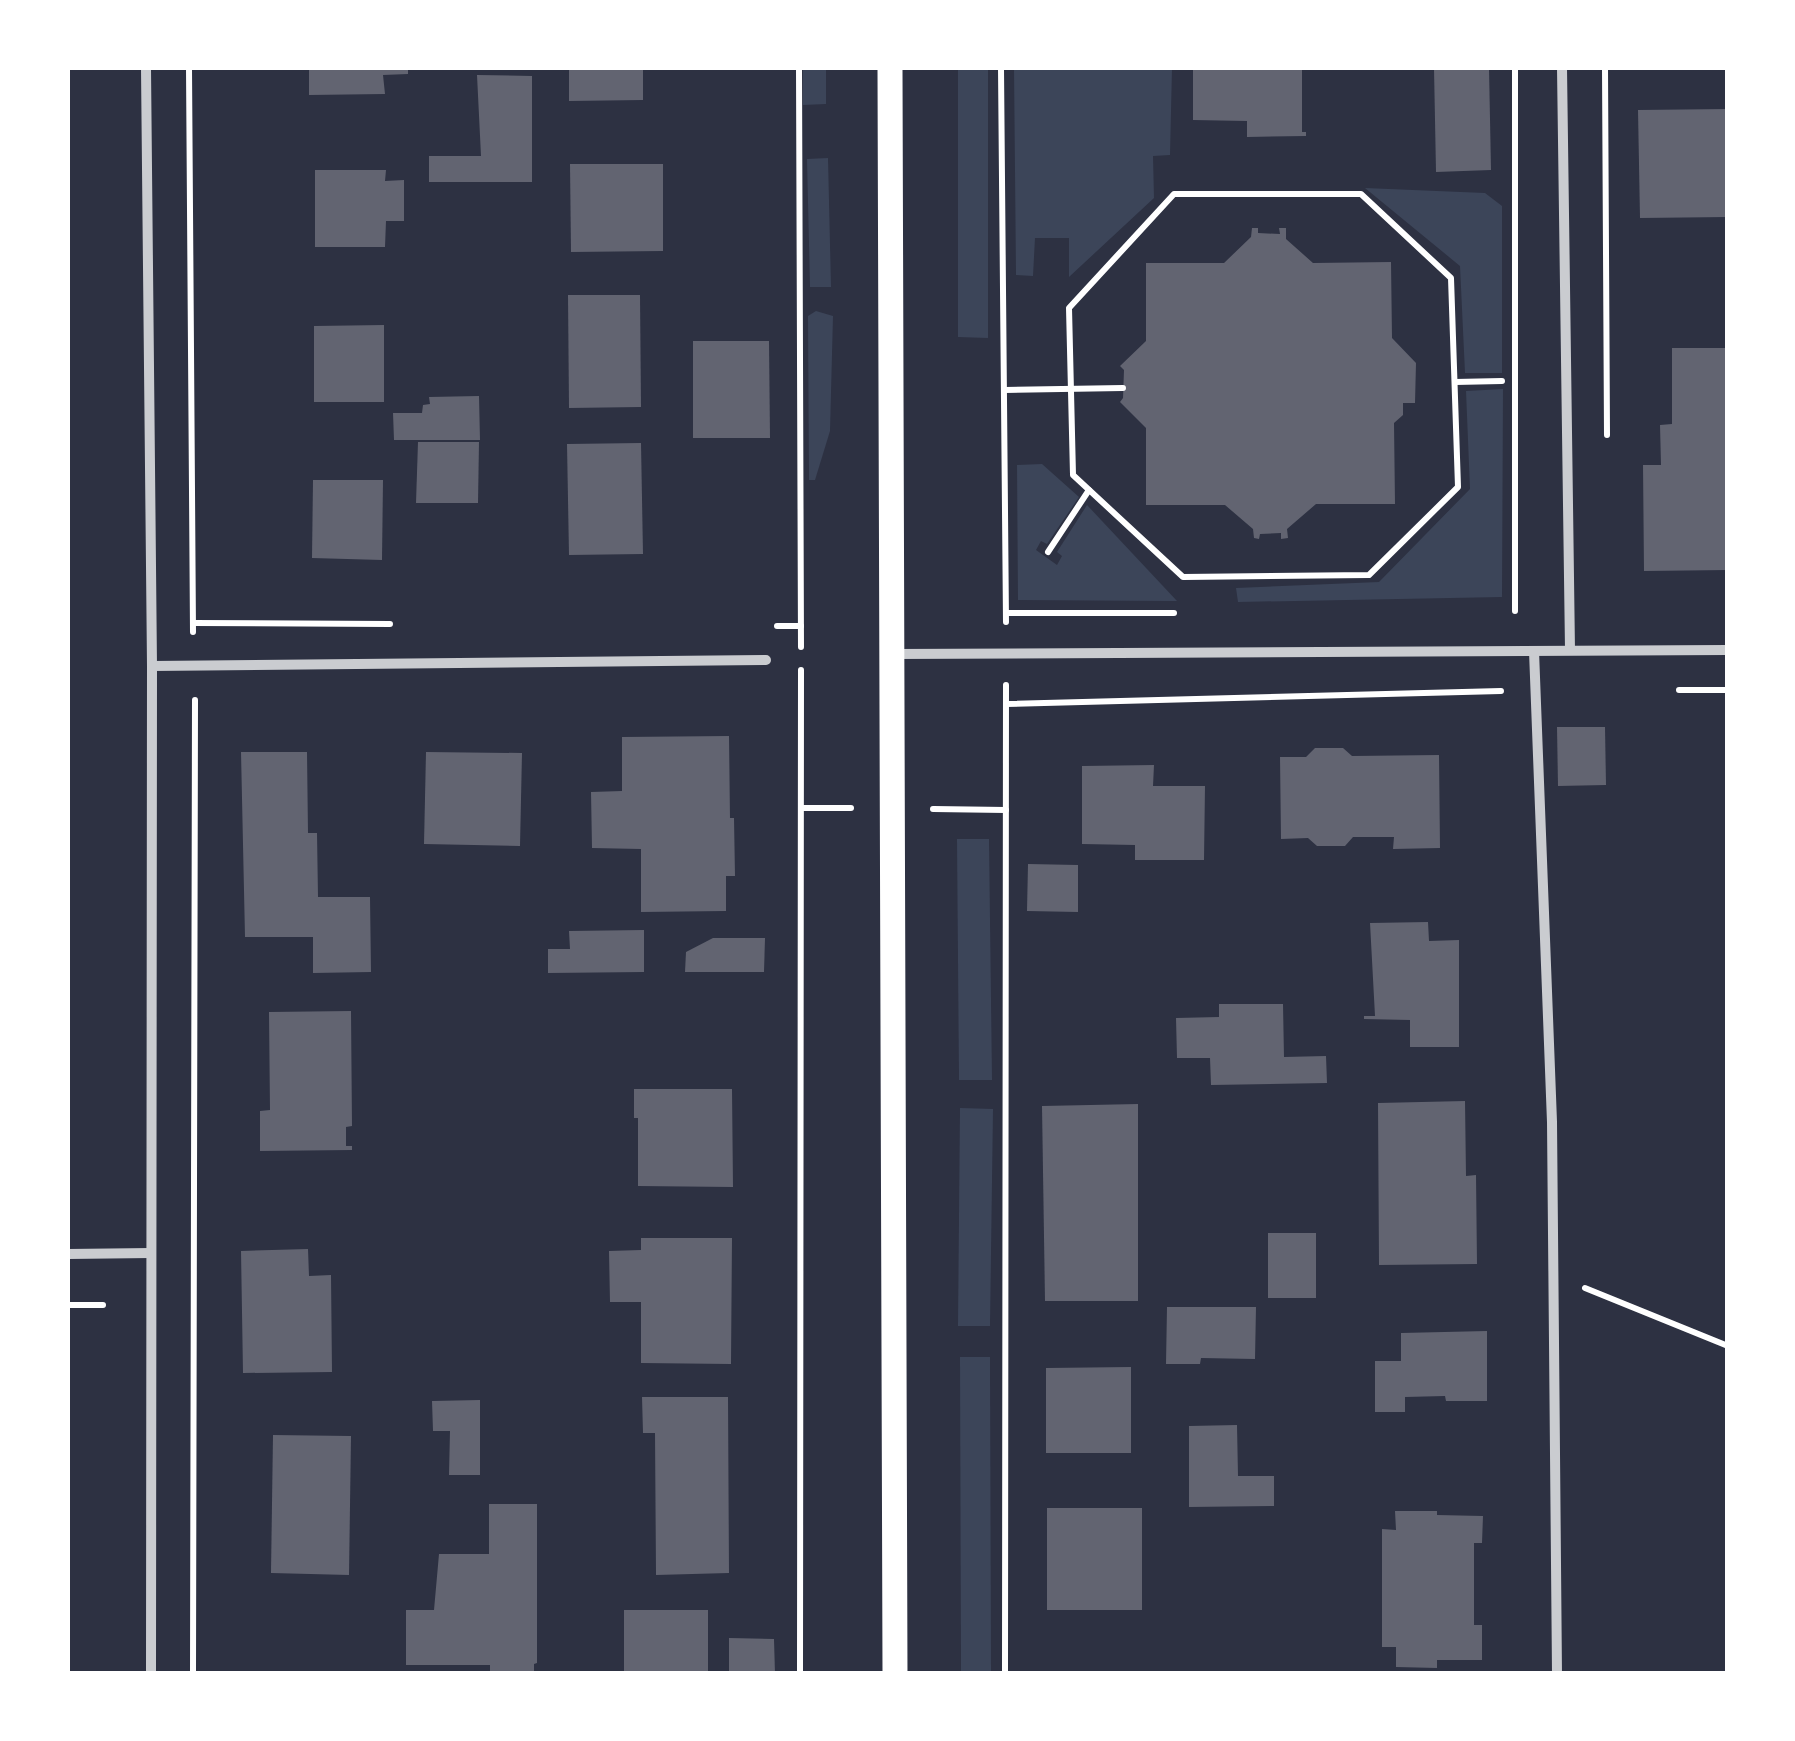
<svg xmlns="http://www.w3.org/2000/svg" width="1795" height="1741" font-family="Signika,sans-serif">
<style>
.green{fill:#3c4559}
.building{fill:#626471}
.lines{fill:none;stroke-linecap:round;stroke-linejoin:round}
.path{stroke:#fff;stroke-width:6}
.minor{stroke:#caccd0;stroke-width:10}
.primary{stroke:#fff;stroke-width:25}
</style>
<rect width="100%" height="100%" fill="#2d3142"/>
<g class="green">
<polygon points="803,68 826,68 826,104 803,105"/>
<polygon points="958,68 988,68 988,338 958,337"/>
<polygon points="1014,68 1172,68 1170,155 1153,156 1154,198 1069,277 1069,238 1035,238 1033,276 1016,275"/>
<polygon points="828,158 831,287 810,287 807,159"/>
<polygon points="1365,188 1485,193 1502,206 1502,373 1465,373 1460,266"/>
<polygon points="816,311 833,316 830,431 815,480 809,480 808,316"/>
<polygon points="1503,389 1502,597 1238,602 1236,588 1379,582 1470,489 1466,391"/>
<polygon points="1042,464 1079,497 1047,544 1041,541 1036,550 1057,565 1062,556 1057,552 1087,505 1177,601 1018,600 1017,465"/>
<polygon points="957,839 989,839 992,1080 959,1080"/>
<polygon points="960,1108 993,1109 990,1326 958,1326"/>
<polygon points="960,1357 990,1357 991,1673 961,1673"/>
</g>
<g class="building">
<polygon points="309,68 408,68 408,74 383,75 385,94 309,95"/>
<polygon points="569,68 643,68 643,100 569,101"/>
<polygon points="1193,68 1302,68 1302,132 1306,132 1306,136 1247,137 1247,121 1193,120"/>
<polygon points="1434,68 1489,68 1491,170 1436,172"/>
<polygon points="477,75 532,76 532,182 429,182 429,156 481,156"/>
<polygon points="1728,109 1728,217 1640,218 1638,110"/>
<polygon points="570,164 663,164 663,251 571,252"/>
<polygon points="315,170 386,170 385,181 404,180 404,221 386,221 385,247 315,247"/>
<polygon points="1252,228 1258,228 1258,233 1280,234 1279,228 1286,228 1286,239 1313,263 1391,262 1392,338 1416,363 1415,403 1403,403 1403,415 1394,423 1395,504 1316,504 1287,529 1288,538 1281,539 1281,533 1260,534 1259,539 1254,538 1253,529 1225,505 1146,505 1146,428 1120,402 1123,398 1124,370 1120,366 1146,341 1146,263 1224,263 1251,237"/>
<polygon points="568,295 640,295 641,407 569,408"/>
<polygon points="384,325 384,402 314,402 314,326"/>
<polygon points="693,341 769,341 770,438 693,438"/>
<polygon points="1672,348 1728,348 1728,570 1644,571 1643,465 1661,465 1660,425 1672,424"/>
<polygon points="479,396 480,440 394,440 393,413 422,413 423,405 430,404 429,397"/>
<polygon points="418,442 479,442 478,503 416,503"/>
<polygon points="641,443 643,554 569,555 567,444"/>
<polygon points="313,480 383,480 382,560 312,558"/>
<polygon points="1557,727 1605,727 1606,785 1558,786"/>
<polygon points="729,736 730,818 734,818 735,876 726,876 726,911 641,912 641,849 592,848 591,792 622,791 622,737"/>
<polygon points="1315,748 1343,748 1352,756 1439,755 1440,848 1393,849 1394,837 1353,837 1345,846 1317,846 1308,838 1281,839 1280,757 1306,757"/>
<polygon points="241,752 307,752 308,833 317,833 318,897 370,897 371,972 313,973 313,937 245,937"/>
<polygon points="426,752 522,753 520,846 424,844"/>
<polygon points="1154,765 1153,786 1205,786 1204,860 1135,860 1135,845 1082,844 1082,766"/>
<polygon points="1028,864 1078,865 1078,912 1027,911"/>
<polygon points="1428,922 1429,941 1459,940 1459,1047 1410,1047 1410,1020 1364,1019 1364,1016 1375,1016 1370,923"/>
<polygon points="644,930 644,972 548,973 548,949 570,949 569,931"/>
<polygon points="713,938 765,938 764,972 685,972 686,952"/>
<polygon points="1219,1004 1283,1004 1284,1057 1326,1056 1327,1083 1211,1085 1210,1058 1177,1058 1176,1018 1219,1017"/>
<polygon points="351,1011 352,1126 346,1127 346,1146 352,1146 352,1150 260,1151 260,1111 270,1110 269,1012"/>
<polygon points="634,1089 732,1089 733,1187 638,1186 638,1118 634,1118"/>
<polygon points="1465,1101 1466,1176 1476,1175 1477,1264 1379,1265 1378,1103"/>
<polygon points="1138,1104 1138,1301 1045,1301 1042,1106"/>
<rect x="1268" y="1233" width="48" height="65"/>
<polygon points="641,1238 732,1238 731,1364 641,1363 641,1302 610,1302 609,1251 641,1250"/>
<polygon points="308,1249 309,1276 331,1275 332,1372 243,1373 241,1251"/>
<polygon points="1167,1307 1256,1307 1255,1359 1201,1358 1200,1364 1166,1364"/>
<polygon points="1487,1331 1487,1401 1446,1401 1445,1396 1405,1397 1405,1412 1375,1412 1375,1361 1401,1361 1401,1333"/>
<polygon points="1131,1367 1131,1453 1046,1453 1046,1368"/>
<polygon points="642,1397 728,1397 729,1573 656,1575 655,1433 643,1433"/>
<polygon points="480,1400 480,1475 449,1475 450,1431 433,1431 432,1401"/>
<polygon points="1237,1425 1238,1476 1274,1476 1274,1506 1189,1507 1189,1426"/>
<polygon points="273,1435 351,1436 349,1575 271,1573"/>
<polygon points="489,1504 537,1504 537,1663 534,1664 534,1674 490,1674 490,1665 406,1665 406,1610 434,1610 439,1554 489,1554"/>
<rect x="1047" y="1508" width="95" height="102"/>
<polygon points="1395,1511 1437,1511 1437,1515 1483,1516 1482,1543 1474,1543 1474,1625 1482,1625 1482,1660 1437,1660 1437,1668 1396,1667 1396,1647 1382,1647 1382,1529 1396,1530"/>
<rect x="624" y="1610" width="84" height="64"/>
<polygon points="729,1638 774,1639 775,1674 729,1674"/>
</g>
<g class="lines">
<g class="path">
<polyline points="189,68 193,632"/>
<polyline points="799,68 801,647"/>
<polyline points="1001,68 1006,622"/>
<polyline points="1605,68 1607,435"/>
<polygon points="1174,194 1361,194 1451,278 1458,487 1369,575 1183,577 1073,475 1069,308"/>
<polyline points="1455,382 1502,381"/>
<polyline points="1005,390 1123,388"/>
<polyline points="1048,552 1089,490"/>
<polyline points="1515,611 1515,68"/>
<polyline points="1006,613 1174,613"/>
<polyline points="193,623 390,624"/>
<polyline points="777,626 801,626"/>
<polyline points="1679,690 1728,690"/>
<polyline points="1006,704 1501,691"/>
<polyline points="802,808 851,808"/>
<polyline points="933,809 1006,810"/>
<polyline points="1585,1288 1728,1346"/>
<polyline points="68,1305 103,1305"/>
<polyline points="193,1674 195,700"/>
<polyline points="800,1674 801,670"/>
<polyline points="1005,1674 1006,685"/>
</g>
<g class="minor">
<polyline points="146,68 152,666 151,1674"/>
<polyline points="1562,68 1570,650"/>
<polyline points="1534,651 1552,1122 1557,1674"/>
<polyline points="894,654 1728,650"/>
<polyline points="152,666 766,660"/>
<polyline points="68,1254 151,1253"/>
</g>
<polyline class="primary" points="890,68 895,1674"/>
</g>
<rect width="1795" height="1741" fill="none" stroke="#ffffff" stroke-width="140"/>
</svg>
